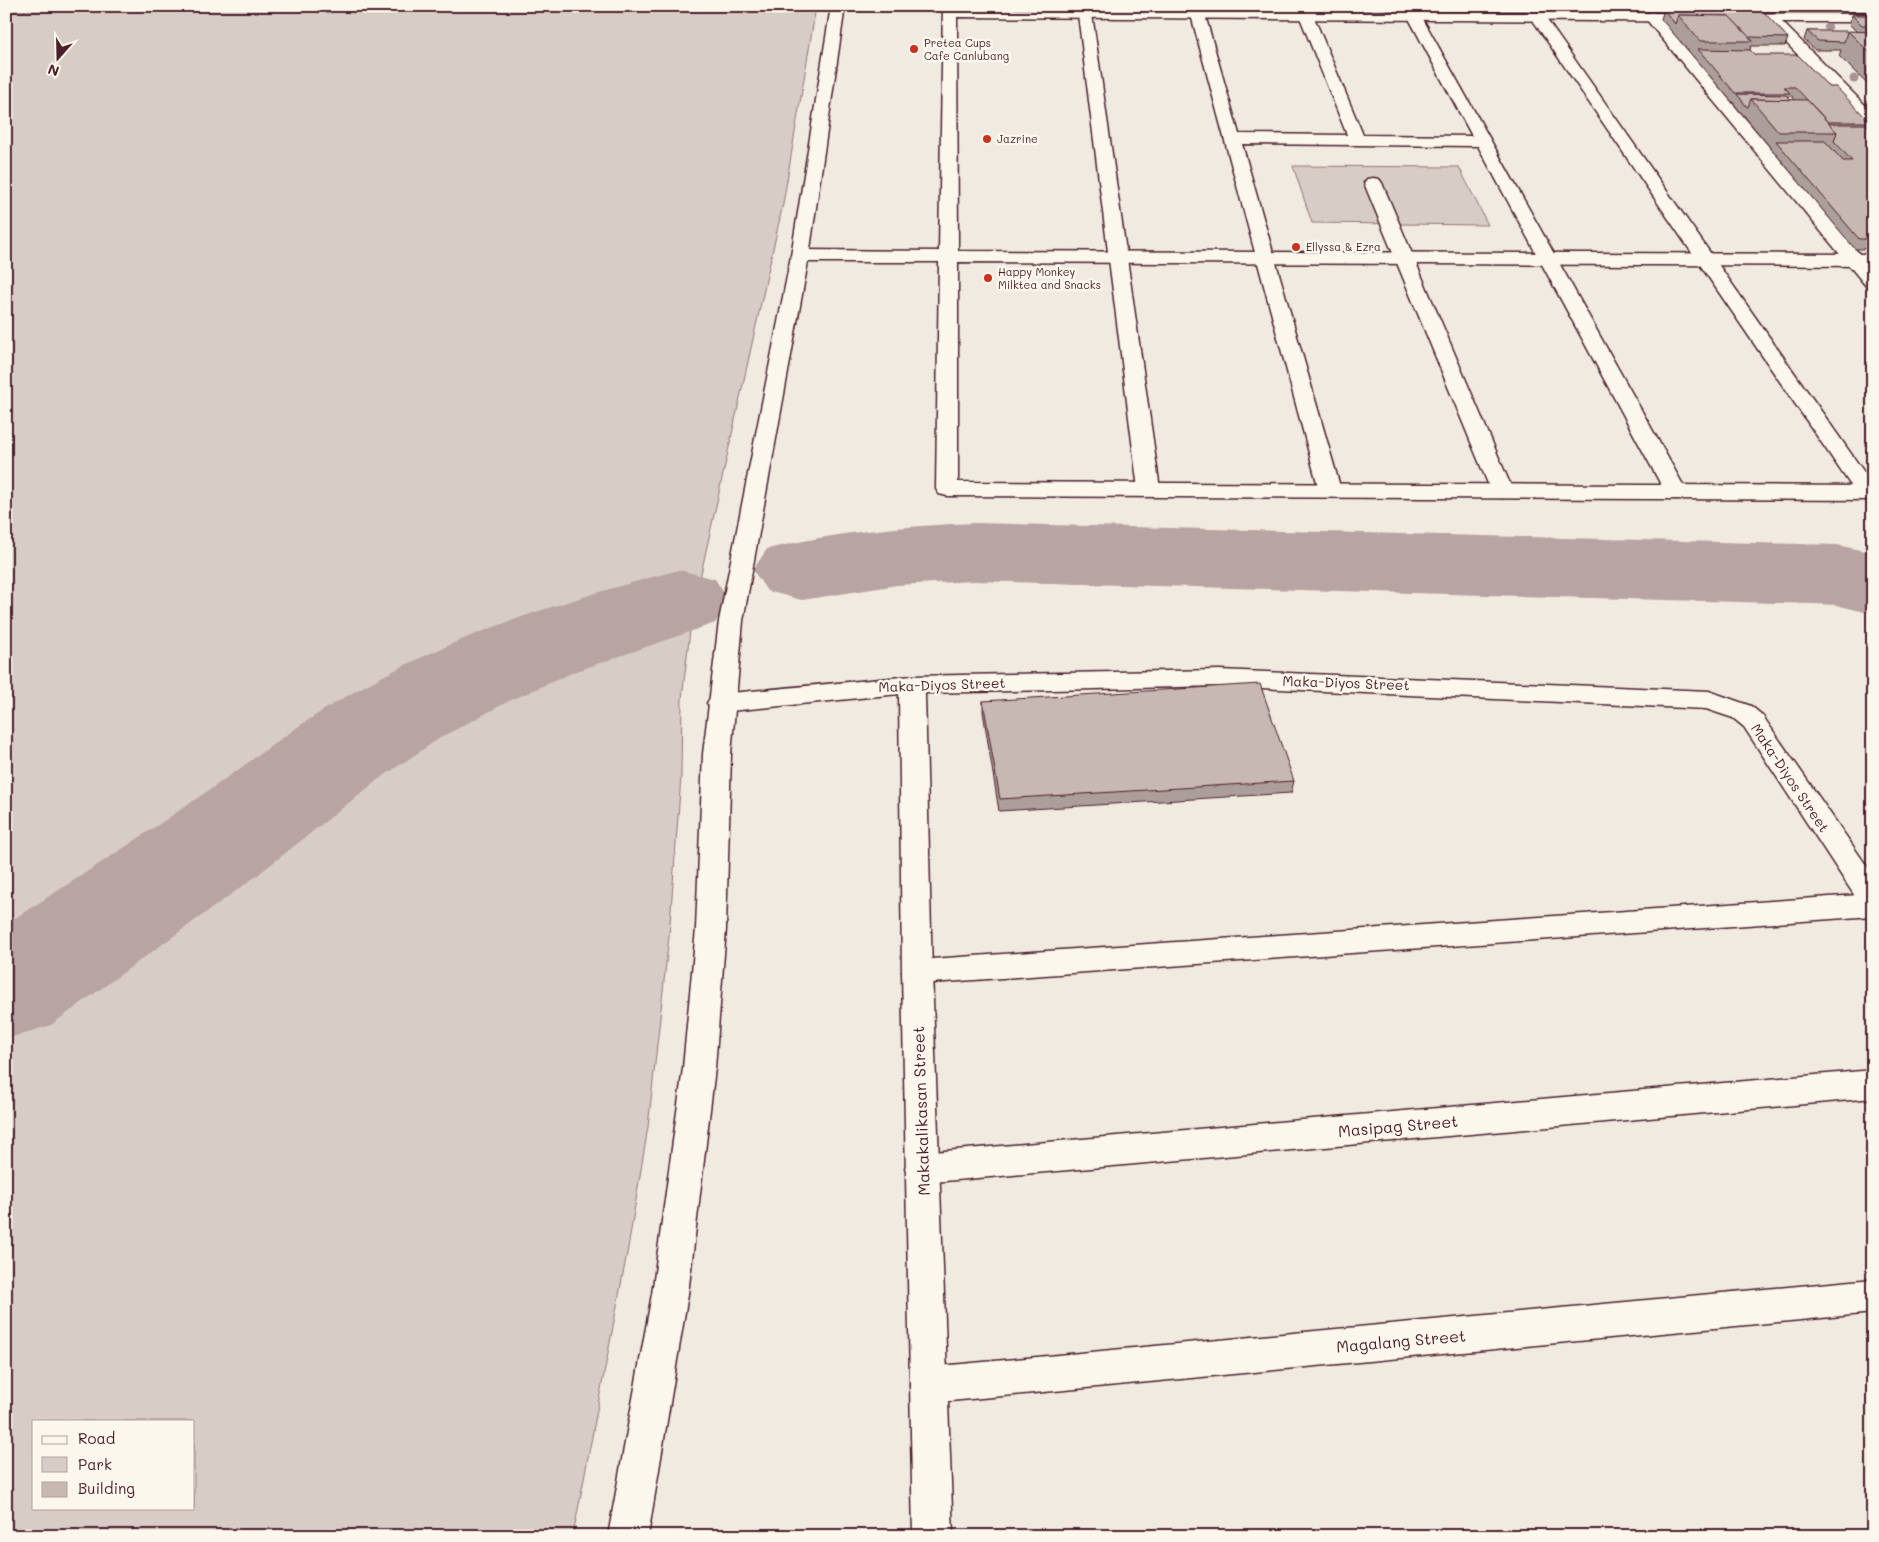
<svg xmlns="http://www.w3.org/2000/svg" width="1879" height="1542" font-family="Mali,sans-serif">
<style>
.green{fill:#d8ccc6;stroke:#917678;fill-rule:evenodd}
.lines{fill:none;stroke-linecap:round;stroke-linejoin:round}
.river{fill:#b8a4a2;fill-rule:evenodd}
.lane-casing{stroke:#4a1f2b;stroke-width:3}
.street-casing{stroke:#4a1f2b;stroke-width:3}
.secondary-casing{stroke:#4a1f2b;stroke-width:3}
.lane{fill:#fbf7ec;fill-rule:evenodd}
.street{fill:#fbf7ec;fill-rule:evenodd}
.secondary{fill:#fbf7ec;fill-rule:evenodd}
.tree{fill:#a89292}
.wall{fill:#ac9e9a;stroke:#4a1f2b;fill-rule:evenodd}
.building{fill:#c8b8b3;stroke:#4a1f2b}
.poi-dot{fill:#c8321e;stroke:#fbf7ec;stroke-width:2}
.labels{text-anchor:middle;stroke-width:5;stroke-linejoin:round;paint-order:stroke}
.far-poi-label{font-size:11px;fill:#4a1f2b;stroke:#fbf7ec;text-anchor:start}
.street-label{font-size:14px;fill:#4a1f2b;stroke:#fbf7ec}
.near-street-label{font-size:16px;fill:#4a1f2b;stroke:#fbf7ec}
</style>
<rect width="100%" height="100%" fill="#f0eae0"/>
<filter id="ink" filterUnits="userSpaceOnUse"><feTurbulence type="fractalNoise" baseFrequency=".02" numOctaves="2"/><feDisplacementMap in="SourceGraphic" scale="10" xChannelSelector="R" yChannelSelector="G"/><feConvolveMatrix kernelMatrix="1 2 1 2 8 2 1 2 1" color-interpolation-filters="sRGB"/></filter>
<g filter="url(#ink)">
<g class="green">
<path d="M297,6H803L815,13L783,204L692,614L682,698L681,777L669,936L648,1127L628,1248L573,1536H6V11ZM34,1421H194V1508H34Z"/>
<polygon points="1293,166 1459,167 1488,225 1312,223"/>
</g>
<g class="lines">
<g class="river">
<path d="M974,523L1838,545L1873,553V614L1836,605L1815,604L974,581L897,585L802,600L767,591L753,570L767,549C835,532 904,526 974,523Z"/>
<path d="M679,570L715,579L729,601L715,623L574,672L507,702L440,738L379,779L255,877L51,1025L6,1039V924C71,882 136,841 199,797C247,765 292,728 342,699C445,638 563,600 679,570Z"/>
</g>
<g class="lane-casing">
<g id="lane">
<polygon points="1085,10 1092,14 1160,489 1157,494 1149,496 1141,494 1138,489 1078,14"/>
<polygon points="1198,11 1205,15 1239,134 1347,135 1299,15 1306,11 1313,15 1363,135 1472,136 1407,15 1409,12 1419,12 1687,492 1684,497 1676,499 1668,497 1665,492 1478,146 1242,144 1341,490 1338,495 1330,497 1322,495 1319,490 1191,15"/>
<polygon points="1537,12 1542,13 1873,485 1873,498 1859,498 1856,493 1530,16"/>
<polygon points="1651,12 1656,13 1873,270 1873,288 1866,286 1646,19 1644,16"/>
<polygon points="1373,178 1379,179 1382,183 1513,491 1510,496 1502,498 1494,496 1491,491 1364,183 1367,179"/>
<polygon points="1873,894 1873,916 917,984 906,981 902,972 906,963 917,960"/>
<polygon points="1873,1070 1873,1098 922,1183 910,1179 905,1168 910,1157 922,1153"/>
<polygon points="1873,1279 1873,1313 929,1403 916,1398 910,1385 916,1372 929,1367"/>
</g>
</g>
<g class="street-casing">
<g id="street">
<polygon points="943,6 957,6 957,9 1873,14 1873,22 1782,22 1873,113 1873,128 1867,126 1766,22 957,17 958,251 1873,254 1873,266 958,262 958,482 1873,486 1873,500 947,496 939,494 936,489 939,262 800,262 793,260 791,256 793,252 800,250 939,251"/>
<polygon points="1219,670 1709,691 1751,706 1762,715 1873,875 1873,910 1862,907 1744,727 1733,718 1706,709 1219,686 925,693 932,972 953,1536 913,1536 902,972 899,694 720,712 711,709 707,703 711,697 720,694 912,676"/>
</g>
</g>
<g class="secondary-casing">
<polygon id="secondary" points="831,6 845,6 809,256 743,621 731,754 726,929 715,1068 688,1294 648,1536 608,1536 652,1294 683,1068 696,929 703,754 719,621 791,256"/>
</g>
<use href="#lane" class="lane"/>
<use href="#street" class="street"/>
<use href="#secondary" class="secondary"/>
</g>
<g class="tree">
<circle cx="1828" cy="27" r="4"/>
<circle cx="1854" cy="79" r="4.5"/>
</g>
<g class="wall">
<polygon points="966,6 1057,6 1015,8 966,8"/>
<polygon points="1070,6 1295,6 1294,10 1130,9 1129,7 1095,7 1095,10 1071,10"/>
<polygon points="1334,6 1419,6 1419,11 1370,8 1369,11 1336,11"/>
<polygon points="1432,6 1657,6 1655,11 1549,11 1547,8 1542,8 1541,11 1434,10"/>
<path d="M1672,6H1873V12L1762,11L1788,38L1785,46H1751L1750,50L1755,55L1829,87L1870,122L1869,126L1873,131V249H1855L1745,117V116H1744L1734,104V102H1732L1661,19L1664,10H1675ZM1701,7H1704L1707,10H1700ZM1789,96H1792L1795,100H1791L1788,97Z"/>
<polygon points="1852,15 1873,15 1873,90 1839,56 1841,50 1815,50 1804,40 1807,31 1847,32 1857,32 1849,24"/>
<polygon points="983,701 1294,781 1291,793 999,811 983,712"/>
</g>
<g class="building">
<polygon points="1664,10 1762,10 1788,38 1749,37 1729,16 1678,15 1675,24"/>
<polygon points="1678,15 1729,16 1753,41 1700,41"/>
<polygon points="1852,15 1873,15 1873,25 1862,25"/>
<polygon points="1807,31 1847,31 1847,32 1844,42 1818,41"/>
<polygon points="1848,31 1873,32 1873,56"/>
<polygon points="1698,49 1750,50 1755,55 1798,55 1829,87 1836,87 1870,122 1828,122 1795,87 1784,87 1790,93 1735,93"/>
<polygon points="1737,94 1786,95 1791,100 1751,99 1748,107 1747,107"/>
<polygon points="1751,99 1807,100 1837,132 1779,132"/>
<polygon points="1829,124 1866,124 1873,131 1873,180 1870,180 1873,184 1873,239 1859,239 1776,141 1825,141 1843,161 1852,161 1834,141 1837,132"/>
<polygon points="1260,684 1294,781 1000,799 983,701"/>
</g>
</g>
<g class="poi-dot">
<circle cx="914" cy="49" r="5"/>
<circle cx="987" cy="139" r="5"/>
<circle cx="1296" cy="247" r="5"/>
<circle cx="988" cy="278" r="5"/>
</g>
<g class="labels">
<g class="far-poi-label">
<text x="924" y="47">Pretea Cups<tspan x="924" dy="13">Cafe Canlubang</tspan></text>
<text x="997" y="143">Jazrine</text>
<text x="1306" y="251">Ellyssa &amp; Ezra</text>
<text x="998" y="276">Happy Monkey<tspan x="998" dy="13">Milktea and Snacks</tspan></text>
</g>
<g class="street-label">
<text transform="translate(1346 683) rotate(2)" y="5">Maka-Diyos Street</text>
<text transform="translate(942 685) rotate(-2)" y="5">Maka-Diyos Street</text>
<text transform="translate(1790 778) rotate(56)" y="5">Maka-Diyos Street</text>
</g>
<g class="near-street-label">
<text transform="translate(921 1111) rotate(-92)" y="6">Makakalikasan Street</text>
<text transform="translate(1398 1126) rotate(-5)" y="6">Masipag Street</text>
<text transform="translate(1401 1341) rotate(-5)" y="6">Magalang Street</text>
</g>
</g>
<rect width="1879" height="1542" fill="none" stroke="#fbf7ec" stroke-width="25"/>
<rect x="12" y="12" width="1854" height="1517" fill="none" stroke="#4a1f2b" stroke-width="2" filter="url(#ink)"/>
<rect x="32" y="1420" width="162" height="90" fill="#fbf7ec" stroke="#b4a19f"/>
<rect x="42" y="1436" width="25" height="8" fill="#fbf7ec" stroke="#b4a19f"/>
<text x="78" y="1444" font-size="15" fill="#4a1f2b">Road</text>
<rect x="42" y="1457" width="25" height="15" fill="#d8ccc6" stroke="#b4a19f"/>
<text x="78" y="1470" font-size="15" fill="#4a1f2b">Park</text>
<rect x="42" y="1482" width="25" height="15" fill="#c8b8b3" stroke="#b4a19f"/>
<text x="78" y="1494" font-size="15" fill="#4a1f2b">Building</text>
<g transform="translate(58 58) rotate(200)" stroke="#fbf7ec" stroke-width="4" paint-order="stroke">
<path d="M0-4L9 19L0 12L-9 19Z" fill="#4a1f2b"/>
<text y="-8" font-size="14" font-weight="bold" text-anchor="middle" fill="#4a1f2b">N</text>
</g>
</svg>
